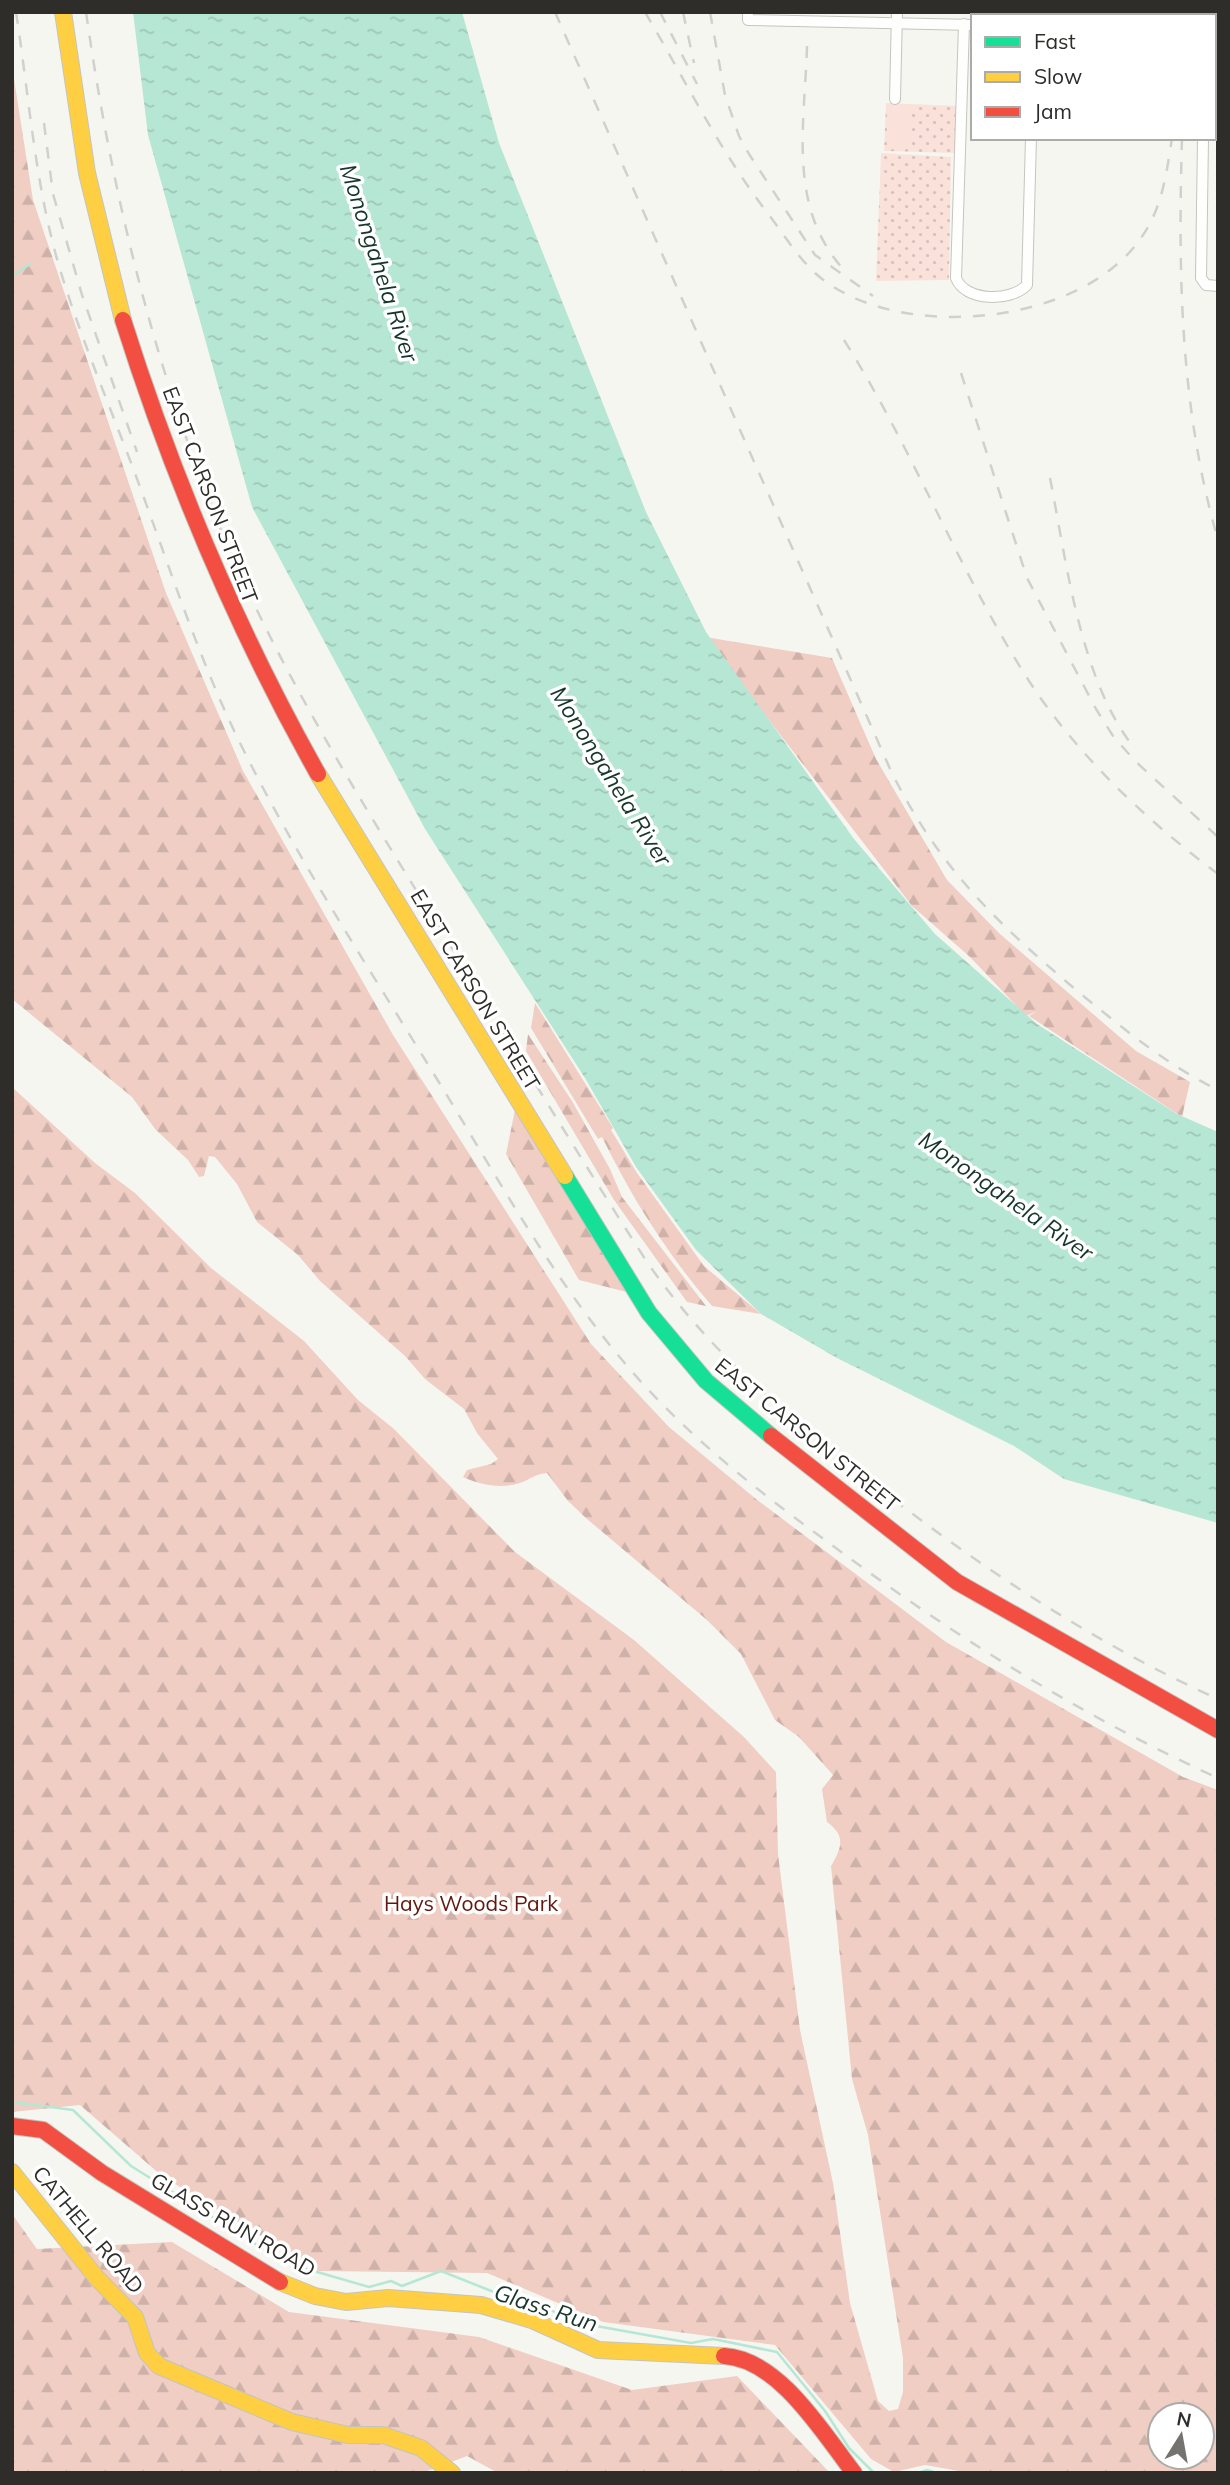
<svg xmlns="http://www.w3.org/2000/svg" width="1230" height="2485" font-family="Mulish,sans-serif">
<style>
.green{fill:url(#green-dots)}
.forest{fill:url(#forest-firs);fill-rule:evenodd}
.pitch{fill:#fae2da}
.water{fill:url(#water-ripples)}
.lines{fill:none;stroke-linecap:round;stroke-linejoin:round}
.stream{stroke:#b6e6d4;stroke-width:2.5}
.street-casing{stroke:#c4c4c0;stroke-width:12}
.fast-casing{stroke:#c4c4c0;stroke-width:18}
.slow-casing{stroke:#c4c4c0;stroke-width:18}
.jam-casing{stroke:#c4c4c0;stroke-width:18}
.street{stroke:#fefefd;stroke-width:10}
.fast{stroke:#16e098;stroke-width:16}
.slow{stroke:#ffcf43;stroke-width:16}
.jam{stroke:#f24e42;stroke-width:16}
.rail{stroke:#d0d0ce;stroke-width:2.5;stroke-dasharray:12 12;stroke-linecap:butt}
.labels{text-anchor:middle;stroke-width:7;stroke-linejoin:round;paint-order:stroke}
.street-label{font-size:21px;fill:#2e2d2a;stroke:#fff}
.park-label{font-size:21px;fill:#61180d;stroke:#fff}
.water-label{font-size:23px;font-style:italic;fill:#16362c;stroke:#fff}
</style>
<defs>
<pattern id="green-dots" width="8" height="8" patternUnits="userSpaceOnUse" patternTransform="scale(1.75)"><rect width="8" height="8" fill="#fae2da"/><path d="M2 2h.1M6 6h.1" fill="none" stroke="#d7c2bb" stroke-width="1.8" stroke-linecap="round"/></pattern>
<pattern id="forest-firs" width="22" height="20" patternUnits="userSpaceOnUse" patternTransform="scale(1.75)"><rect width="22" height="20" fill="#f0cec4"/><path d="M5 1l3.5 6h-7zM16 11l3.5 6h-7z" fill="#ceb1a9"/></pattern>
<pattern id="water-ripples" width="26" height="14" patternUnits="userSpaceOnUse" patternTransform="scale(1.75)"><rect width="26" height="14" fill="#b6e6d4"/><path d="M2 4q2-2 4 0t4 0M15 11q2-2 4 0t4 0" fill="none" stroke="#9dc6b6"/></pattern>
</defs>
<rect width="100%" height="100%" fill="#f6f6f1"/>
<g class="green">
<polygon points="886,103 958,106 955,153 884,151"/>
<polygon points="881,153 951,157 949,280 876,281"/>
</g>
<g class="forest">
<path d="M12,66L33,200L166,593L243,771L393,1035L591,1344L669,1427L756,1499L946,1642L1183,1777L1218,1790V2473H970L925,2465L894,2472L871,2459L775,2345L603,2322L487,2273L318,2271L162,2176L80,2105L12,2112V1087L95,1163L135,1193L211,1268L304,1341L358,1400L394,1429L515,1552L634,1640L744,1737L776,1772L778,1854L800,2030L833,2183L850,2303L878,2401L889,2411L898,2409L903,2392V2358L868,2135L852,2079L831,1866C842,1847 846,1836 827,1822L822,1789L833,1775L799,1737L775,1720L741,1654L707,1620L587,1519L568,1501L547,1473C535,1474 531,1479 520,1483C501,1489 481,1485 463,1477L467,1470L491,1464L498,1459L477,1433L464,1409L425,1379L405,1356L320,1281L298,1255L257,1222L237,1184L215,1157L209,1156L204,1176L199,1177L188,1160L155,1129L132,1097L12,999ZM1160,2415H1202V2457H1160Z"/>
<polygon points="705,637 832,658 876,759 947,880 1000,934 1136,1051 1190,1082 1182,1117 1029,1016 1037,1011 1026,1016 970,957 912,906"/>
<path d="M535,1003L613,1128L611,1130L637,1173L704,1266L761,1314L712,1306C667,1254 632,1198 602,1137L598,1139L531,1028Z"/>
<polygon points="528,1034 572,1101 610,1169 622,1197 706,1306 687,1302 614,1200 526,1051"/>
<polygon points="515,1110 627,1292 579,1280 506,1154"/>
<polygon points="12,2214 37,2249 172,2242 289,2312 479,2337 632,2390 737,2376 830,2473 498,2473 467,2456 422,2473 12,2473"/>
</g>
<polygon class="pitch" points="888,106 909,106 908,146 887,146"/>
<polygon class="water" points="133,12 462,12 499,143 646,512 706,632 854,839 935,934 1037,1024 1177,1114 1218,1132 1218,1523 1064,1479 1014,1446 837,1358 761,1314 696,1250 636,1167 585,1078 425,829 252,507 148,135"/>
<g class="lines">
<g class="stream">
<polyline points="12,276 30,264"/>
<polyline points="12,2102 73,2110 131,2166 286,2263 369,2287 391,2281 402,2286 441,2271 509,2298 537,2301 559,2315 585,2324 691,2343 713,2339 777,2352 825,2411 849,2448 874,2473"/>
<polyline points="918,2473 927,2470 937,2473"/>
</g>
<g class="street-casing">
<g id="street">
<polyline points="748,12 748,20 973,25"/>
<polyline points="1034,16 1034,12"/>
<polyline points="1158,16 1158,12"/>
<path d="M964,24L956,278C965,302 1011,302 1027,285L1031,138"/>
<polyline points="895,99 897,12"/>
<polyline points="1203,138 1201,278 1206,285 1218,286"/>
</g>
</g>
<g class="fast-casing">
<polyline id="fast" points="565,1176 649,1313 706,1381 771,1436"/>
</g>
<g class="slow-casing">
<g id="slow">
<polyline points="63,12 87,173 123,320"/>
<polyline points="318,774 565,1176"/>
<polyline points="12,2172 96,2277 135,2317 147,2353 159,2366 292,2422 348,2435 383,2435 421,2448 452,2473"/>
<polyline points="280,2282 315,2296 346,2302 388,2298 481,2305 532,2320 598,2350 724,2356"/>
</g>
</g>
<g class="jam-casing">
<g id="jam">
<path d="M123,320C173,478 237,630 318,774"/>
<polyline points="771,1436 957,1582 1218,1730"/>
<polyline points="12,2126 43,2130 102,2173 280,2282"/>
<path d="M724,2356C779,2359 823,2433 854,2473"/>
</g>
</g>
<use href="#street" class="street"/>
<use href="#fast" class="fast"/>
<use href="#slow" class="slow"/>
<use href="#jam" class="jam"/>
<g class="rail">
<path d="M16,12C29,96 35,184 59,266C81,340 113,413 140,487C173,577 203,671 247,757C304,870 374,976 440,1084C508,1195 571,1312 663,1405C718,1461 781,1508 844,1554C960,1640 1086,1718 1218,1778"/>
<path d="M86,12C112,195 155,372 226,542C285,681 366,809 445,937C512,1045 578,1155 647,1262C712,1356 795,1424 885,1493C989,1573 1098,1645 1218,1699"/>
<path d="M555,12L891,771C941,872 1002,928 1087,999C1129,1033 1169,1066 1218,1090"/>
<path d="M645,12C685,80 721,153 769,215C784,235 797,256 815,273C893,343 1075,327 1138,242C1162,211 1166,176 1172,138"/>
<polyline points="660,12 697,84"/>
<polyline points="683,12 694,63"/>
<polyline points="710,12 725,95 739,136 749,154 815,255 873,296"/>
<polyline points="1190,16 1190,12"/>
<path d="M807,46C805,125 786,210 847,273"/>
<polyline points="44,123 53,194 82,295 137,452"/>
<path d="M1182,138C1178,274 1180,408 1218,540"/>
<path d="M844,340C913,449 959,572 1029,681C1078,756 1146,820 1218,874"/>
<polyline points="961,373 1027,578 1096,709 1113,736 1135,761 1218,837"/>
<path d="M1050,478C1066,559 1079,672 1129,741"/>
</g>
</g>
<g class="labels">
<g class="street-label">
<text transform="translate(210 495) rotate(69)" y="7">EAST CARSON STREET</text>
<text transform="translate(475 990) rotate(59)" y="7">EAST CARSON STREET</text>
<text transform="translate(807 1435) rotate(39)" y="7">EAST CARSON STREET</text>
<text transform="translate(233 2225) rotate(30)" y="7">GLASS RUN ROAD</text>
<text transform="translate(88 2230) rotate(50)" y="7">CATHELL ROAD</text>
</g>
<g class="park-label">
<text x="471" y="1911">Hays Woods Park</text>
</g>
<g class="water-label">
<text transform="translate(379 263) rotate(72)" y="8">Monongahela River</text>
<text transform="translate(611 776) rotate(58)" y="8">Monongahela River</text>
<text transform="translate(1006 1196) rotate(35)" y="8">Monongahela River</text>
<text transform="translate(546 2308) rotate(18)" y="8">Glass Run</text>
</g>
</g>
<rect width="1230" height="2485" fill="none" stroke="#2e2d2a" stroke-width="28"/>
<rect x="971" y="14" width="245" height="126" fill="#ffffff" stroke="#ababaa" stroke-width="2"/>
<rect x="985" y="37" width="35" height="10" fill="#16e098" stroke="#ababaa" stroke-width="2"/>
<text x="1034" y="49" font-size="21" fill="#2e2d2a">Fast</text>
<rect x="985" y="72" width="35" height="10" fill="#ffcf43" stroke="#ababaa" stroke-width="2"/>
<text x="1034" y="84" font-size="21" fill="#2e2d2a">Slow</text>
<rect x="985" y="107" width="35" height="10" fill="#f24e42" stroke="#ababaa" stroke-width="2"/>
<text x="1034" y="119" font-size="21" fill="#2e2d2a">Jam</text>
<g transform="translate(1181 2436) rotate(11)"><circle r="33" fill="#ffffff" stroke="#ababaa" stroke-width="2"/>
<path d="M0-5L12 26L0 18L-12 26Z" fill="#747370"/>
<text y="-10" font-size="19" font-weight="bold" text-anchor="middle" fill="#2e2d2a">N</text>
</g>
</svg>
